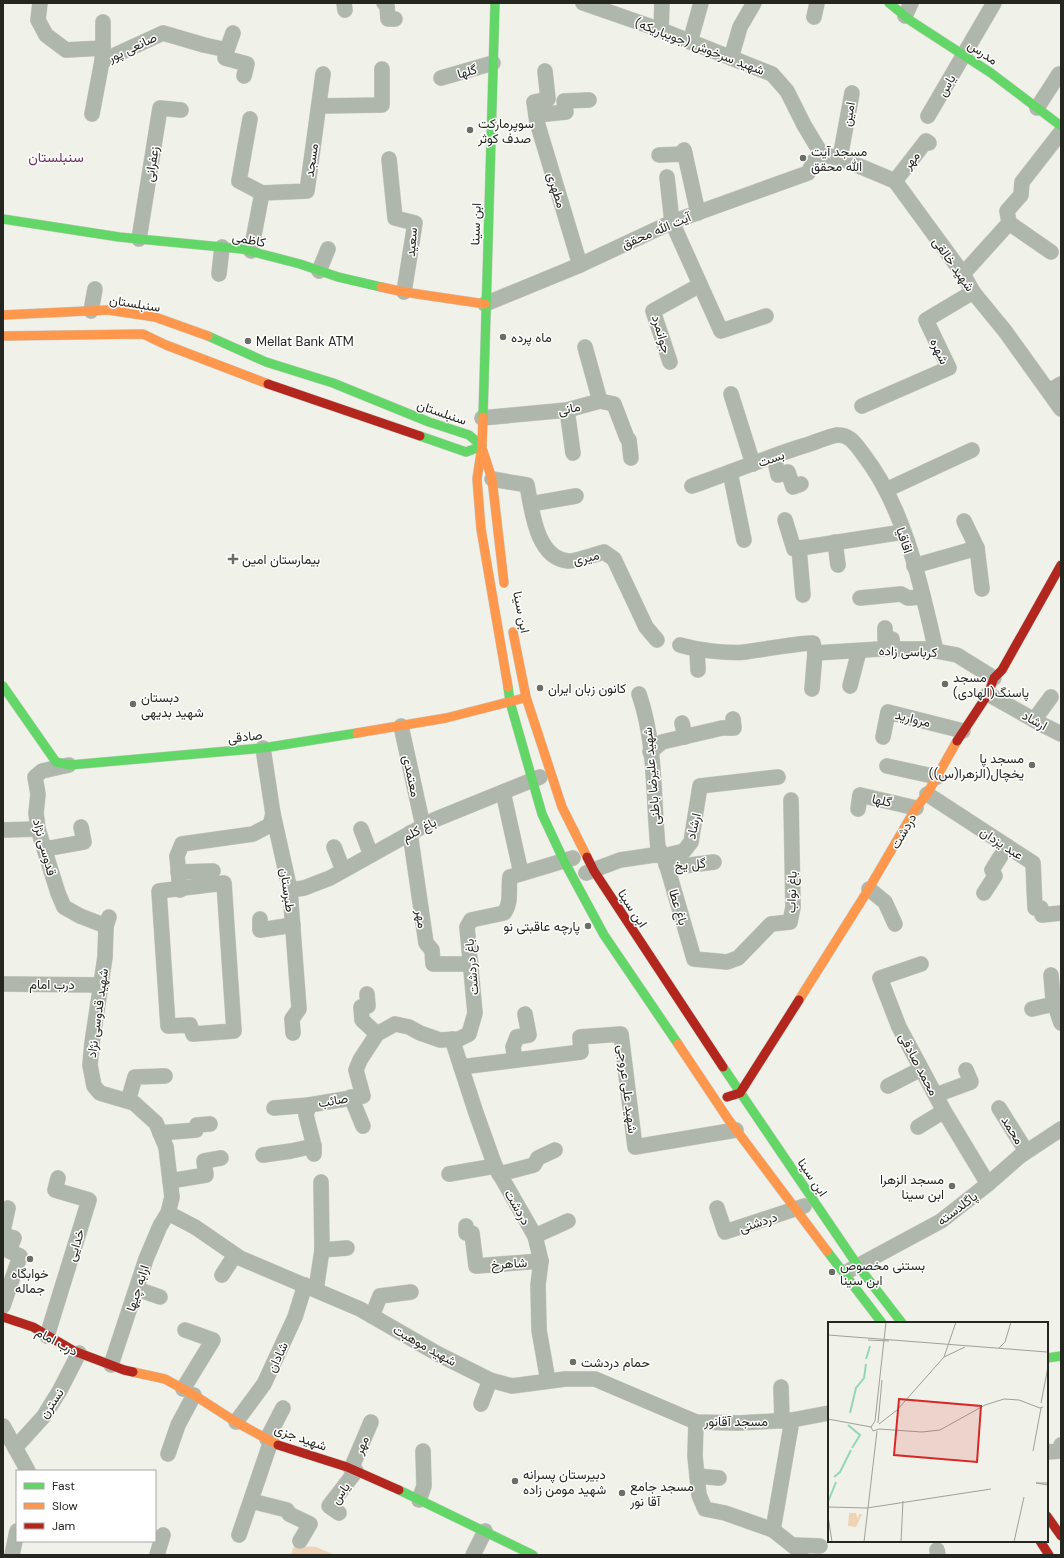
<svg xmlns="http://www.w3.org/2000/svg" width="1064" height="1558" font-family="'DM Sans',Vazirmatn,sans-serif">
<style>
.green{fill:#f0d2b4}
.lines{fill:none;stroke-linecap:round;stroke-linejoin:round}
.street-casing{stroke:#cbccc5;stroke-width:16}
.fast-casing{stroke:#cbccc5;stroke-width:10}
.slow-casing{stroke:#cbccc5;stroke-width:10}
.jam-casing{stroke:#cbccc5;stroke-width:10}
.street{stroke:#afb6ab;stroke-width:15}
.fast{stroke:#63d668;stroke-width:9}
.slow{stroke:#ff974d;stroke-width:9}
.jam{stroke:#b3261e;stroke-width:9}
.poi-dot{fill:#6c6d66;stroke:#fff;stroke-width:1.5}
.labels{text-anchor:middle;stroke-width:3;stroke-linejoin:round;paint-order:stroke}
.street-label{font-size:13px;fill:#252620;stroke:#fff}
.poi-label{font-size:13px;fill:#252620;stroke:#fff;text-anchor:start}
.neighbourhood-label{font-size:14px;fill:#6f335b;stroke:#fff}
.inset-river{fill:none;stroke:#96d6b8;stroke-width:2}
.inset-road{fill:none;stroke:#9fa098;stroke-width:1}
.view{fill:#d62828;fill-opacity:0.15;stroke:#d62828;stroke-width:2}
.inset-edge{fill:none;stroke:#252620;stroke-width:2}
</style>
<rect width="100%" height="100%" fill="#f0f1e8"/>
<polygon class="green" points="294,1546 316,1547 335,1555 291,1555"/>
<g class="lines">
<g class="street-casing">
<g id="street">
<polyline points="40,3 38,20 46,35 66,50 103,48 102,61 163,33 204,45 227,50 225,58 247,64 244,76"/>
<polyline points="344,3 345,10"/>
<polyline points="384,3 387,6 388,19 395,19"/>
<polyline points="583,3 661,30 772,74 787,91 804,125 822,155"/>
<polyline points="905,16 911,3"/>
<polyline points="814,17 817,3"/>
<polyline points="103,22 103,48"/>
<polyline points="661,30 662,3"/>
<polyline points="690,42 701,3"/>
<polyline points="227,50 233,33"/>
<polyline points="731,58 740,27 754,3"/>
<polyline points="545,71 548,99 534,102 537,122 580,265"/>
<polyline points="441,78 493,63"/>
<polyline points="319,106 382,105 382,69"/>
<polyline points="1037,108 1059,74 1061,76"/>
<polyline points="92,114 102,61"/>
<polyline points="536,115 566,112 564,101 589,100"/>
<polyline points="928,116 994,3"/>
<polyline points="250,119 239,181 262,193"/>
<polyline points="684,150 698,213"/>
<polyline points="659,155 685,154"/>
<polyline points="822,155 840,158 895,181 963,274 973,292 1005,331 1061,409"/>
<polyline points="840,158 852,93"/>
<polyline points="389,159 395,218 415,223 404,292"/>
<polyline points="667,177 672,222 721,331 766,316"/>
<polyline points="895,181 926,141 929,143"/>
<polyline points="1009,223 1051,252"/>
<polyline points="139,239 160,108 181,110"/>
<polyline points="251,251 262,193 307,191 323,74"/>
<polyline points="319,271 328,249"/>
<polyline points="219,274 222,247"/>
<polyline points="963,274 1009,223 1007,211 1021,195 1022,182 1061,132"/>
<polyline points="485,304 580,265 672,222 808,173 814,161 822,155"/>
<polyline points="91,311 95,289"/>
<polyline points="585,347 600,401"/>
<polyline points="670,362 653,311 700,285"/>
<polyline points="1049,391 1061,384"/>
<polyline points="731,394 753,464"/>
<polyline points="862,406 949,368 926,320 973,292"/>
<polyline points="567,410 573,453"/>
<polyline points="482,418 567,410 600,401 614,404 627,438 629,440 631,458"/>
<polyline points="774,456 778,475 788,472 793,487 801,484"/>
<polyline points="730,472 744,540"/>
<path d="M492,479L527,485C532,510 536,558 568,561C574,562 596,554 604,552L614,559L646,627L657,640"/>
<path d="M692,486C729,473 765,458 803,446C814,443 826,437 837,435C850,434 856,445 863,454C905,508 921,585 936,651"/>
<polyline points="886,490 972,450"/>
<polyline points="531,504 576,496"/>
<polyline points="785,520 794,549 903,532"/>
<polyline points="964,521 977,548 982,589"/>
<polyline points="835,542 838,565"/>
<polyline points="799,548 803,595"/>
<polyline points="914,566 977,548"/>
<polyline points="860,598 901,594 908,598 923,597"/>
<polyline points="885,628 885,639 892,639 893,649"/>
<path d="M680,645C698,650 727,654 745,652C768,649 790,644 813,643L815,653L812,689"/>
<polyline points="697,650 698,670"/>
<polyline points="815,653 880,649 933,649 936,651 957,655 994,678"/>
<polyline points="850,686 859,651"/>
<path d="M639,694C656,743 653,797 658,848L664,856L694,959L727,962L738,958L771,924L790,922L793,907L791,800"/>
<polyline points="988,694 1043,725 1061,734"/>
<polyline points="1034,720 1051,697"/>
<polyline points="682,723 685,737"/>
<polyline points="401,726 423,826"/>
<polyline points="883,737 888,712 963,731"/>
<polyline points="263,748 273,814 290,890 299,1009 292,1019 293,1033"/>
<polyline points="650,752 662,742 722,728 734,728 733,719"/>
<polyline points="69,765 42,771 35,777 38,794 36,813 38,829 58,893 64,907 80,916 106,926"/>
<polyline points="887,766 937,777"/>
<polyline points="503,792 521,873"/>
<polyline points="927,794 1033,863 1035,908 1041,908 1042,915 1061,913"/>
<polyline points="858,809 860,795 916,808"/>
<polyline points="361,829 371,855"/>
<polyline points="3,830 38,829"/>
<polyline points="410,833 426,943 432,950 433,964 471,964"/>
<polyline points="334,847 343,870"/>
<polyline points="45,849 84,842 81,827"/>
<polyline points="666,865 674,867 714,862"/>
<polyline points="178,872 213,871"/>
<polyline points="586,873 620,860 654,855 664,856 684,851 691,842 700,786 778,777"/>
<polygon points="224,883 234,1031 193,1034 190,1025 168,1026 159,891"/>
<polyline points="869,889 885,902 895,924"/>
<polyline points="180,890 177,856 182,844 253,834 270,825 273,814"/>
<polyline points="290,890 304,888 330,878 434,820 540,777"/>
<polyline points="984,893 995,876 992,870 1007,846"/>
<polyline points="109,917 106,926 105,957 92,1043 90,1065 94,1086 100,1093 134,1103 156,1123 166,1147 172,1197 168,1213 160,1226 146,1259 111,1365"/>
<polyline points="260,919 260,930 293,925"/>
<polyline points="921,964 880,978 899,1027 944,1111 988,1184"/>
<polyline points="1051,975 1053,999 1061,1023"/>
<polyline points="3,984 102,985"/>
<polyline points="367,994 368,1006 361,1007 362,1020 377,1034"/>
<polyline points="1032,1009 1054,1004"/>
<polyline points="452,1039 476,1113 495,1166 535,1236 541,1261 538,1285 539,1330 548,1381"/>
<polyline points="515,1060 513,1047 517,1037 529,1035 525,1014"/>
<polyline points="461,1067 581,1052 580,1037 621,1034 635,1147 736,1130"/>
<polyline points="888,1086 921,1069"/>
<polyline points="936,1095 971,1082 966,1070"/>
<polyline points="351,1097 363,1126"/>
<polyline points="128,1101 135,1077 165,1076"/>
<polyline points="274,1108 309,1105"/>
<polyline points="999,1108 1026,1151"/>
<polyline points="918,1127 944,1111"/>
<polyline points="160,1133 196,1130 197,1125 210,1124"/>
<path d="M314,1154V1146L306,1115L309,1105L363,1096L356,1070L360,1060L377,1034L395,1024L409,1027L420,1033L440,1040L459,1039L469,1034L475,1013L467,927L471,920L504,913C512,902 508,890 510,877L573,858"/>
<polyline points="263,1155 291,1151 314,1146"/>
<polyline points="449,1174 495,1166"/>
<polyline points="499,1174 534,1165 538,1158 555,1150"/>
<polyline points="170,1181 206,1175 204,1161 221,1158"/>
<polyline points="717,1208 725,1232 804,1206"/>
<polyline points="168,1213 195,1227 240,1258 360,1309 438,1354 490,1380 512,1386 565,1379 595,1379 696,1422 739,1423 792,1420 829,1413"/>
<polyline points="466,1226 466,1233 472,1233 476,1266 541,1261"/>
<polyline points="3,1231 8,1208"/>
<polyline points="3,1235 14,1238 9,1251 20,1256 3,1306"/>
<polyline points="535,1236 568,1221"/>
<polyline points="322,1250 347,1248"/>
<polyline points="850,1270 941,1221 988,1184 1020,1156 1061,1129"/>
<polyline points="222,1275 235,1255"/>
<polyline points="137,1289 160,1297"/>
<polyline points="316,1290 322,1250 321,1182"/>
<polyline points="372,1316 380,1296 411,1292"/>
<polyline points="47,1336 89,1200 55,1190 58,1178"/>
<polyline points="781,1387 782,1421"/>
<polyline points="183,1389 213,1340 185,1330"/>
<polyline points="481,1404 490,1380"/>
<polyline points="236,1422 264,1384 295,1317 305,1285"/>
<polyline points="696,1422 695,1456 699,1495 705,1509 725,1513 773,1530 797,1549 801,1555"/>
<polyline points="3,1426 28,1471"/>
<polyline points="267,1439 283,1408"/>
<polyline points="15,1448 44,1416 60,1390 79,1353"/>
<polyline points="1047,1452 1061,1451 1061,1445"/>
<polyline points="168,1454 178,1425 194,1395"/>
<polyline points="351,1469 371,1422"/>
<polyline points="697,1476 719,1478"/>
<polyline points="419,1500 424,1486 423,1451"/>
<polyline points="251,1501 287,1510 289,1514 310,1524 300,1541"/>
<polyline points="339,1513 329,1506 356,1471"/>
<polyline points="773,1530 792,1420"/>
<polyline points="239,1535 271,1441"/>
<polyline points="792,1545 820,1546"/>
<polyline points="937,1550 938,1555"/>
<polyline points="12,1555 17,1531"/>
<polyline points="157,1555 163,1535"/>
<polyline points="473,1555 485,1531"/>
</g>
</g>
<g class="fast-casing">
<g id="fast">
<polyline points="889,3 911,21 991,73 1061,126"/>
<polyline points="3,219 119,237 242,249 300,264 338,277 381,287"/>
<polyline points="208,336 266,362 333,383 429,422 469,435 482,446"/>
<polyline points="483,417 495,3"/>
<polyline points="420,436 466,452 482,446"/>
<polyline points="3,686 56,762 70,765 263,748 357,733"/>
<polyline points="508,687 510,702 542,814 564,861 604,935 678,1044"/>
<polyline points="723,1067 858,1266 902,1323"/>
<polyline points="827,1251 882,1323"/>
<polyline points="1047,1358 1061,1356"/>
<polyline points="399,1490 533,1555"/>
</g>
</g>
<g class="slow-casing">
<g id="slow">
<polyline points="381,287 404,292 485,304"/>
<polyline points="3,315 108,310 155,317 208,336"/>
<polyline points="3,336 143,334 166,345 268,384"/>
<polyline points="483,417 482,446 477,479 481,529 508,687"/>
<polyline points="483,451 492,479 504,583"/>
<polyline points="513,632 526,697 562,807 587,857"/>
<polyline points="357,733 446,718 524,698"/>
<polyline points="799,1000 865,895 916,808 927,794 957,741"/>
<polyline points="678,1044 728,1119 827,1251"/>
<polyline points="133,1372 165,1379 194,1395 236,1422 278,1445"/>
</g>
</g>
<g class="jam-casing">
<g id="jam">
<polyline points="268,384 420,436"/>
<polyline points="957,741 988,694 994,678 1002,670 1061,565"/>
<polyline points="587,857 594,871 723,1067"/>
<polyline points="727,1097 740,1093 799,1000"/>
<polyline points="3,1317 33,1327 74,1351 124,1370 133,1372"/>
<polyline points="278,1445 347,1467 399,1490"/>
<polyline points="1047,1516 1061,1536"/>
<polyline points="1040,1541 1049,1555"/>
</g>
</g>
<use href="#street" class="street"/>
<use href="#fast" class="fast"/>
<use href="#slow" class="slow"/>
<use href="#jam" class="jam"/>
</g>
<g class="poi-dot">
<circle cx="470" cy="130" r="4"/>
<circle cx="803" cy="158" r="4"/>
<circle cx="503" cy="337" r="4"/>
<circle cx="248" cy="341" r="4"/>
<path d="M231 553h4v4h4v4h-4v4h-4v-4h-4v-4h4z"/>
<circle cx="945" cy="684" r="4"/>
<circle cx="540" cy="688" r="4"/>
<circle cx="133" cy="704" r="4"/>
<circle cx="1032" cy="765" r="4"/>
<circle cx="588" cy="926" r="4"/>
<circle cx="952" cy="1186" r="4"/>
<circle cx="30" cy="1259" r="4"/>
<circle cx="832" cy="1272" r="4"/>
<circle cx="573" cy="1362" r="4"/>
<circle cx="515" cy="1481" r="4"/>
<circle cx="622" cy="1493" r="4"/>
</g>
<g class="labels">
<g class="street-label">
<text transform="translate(700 46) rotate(21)" y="5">شهید سرخوش (جویباریکه)</text>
<text transform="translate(132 47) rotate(-25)" y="5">صانعی پور</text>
<text transform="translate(983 52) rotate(34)" y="5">مدرس</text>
<text transform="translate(467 71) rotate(-16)" y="5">گلها</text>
<text transform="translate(946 85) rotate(-60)" y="5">یاس</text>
<text transform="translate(848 114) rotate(-80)" y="5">امین</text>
<text transform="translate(311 160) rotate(-82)" y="5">مسجد</text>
<text transform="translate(911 160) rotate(-52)" y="5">مهر</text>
<text transform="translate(151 164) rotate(-81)" y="5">زعفرانی</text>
<text transform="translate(557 190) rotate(73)" y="5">مطهری</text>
<text transform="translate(475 224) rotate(-88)" y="5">ابن سینا</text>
<text transform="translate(656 230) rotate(-23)" y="5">آیت الله محقق</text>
<text transform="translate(249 239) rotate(11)" y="5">کاظمی</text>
<text transform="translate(411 242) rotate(-85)" y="5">سعید</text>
<text transform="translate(954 264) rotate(55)" y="5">شهید خالقی</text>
<text transform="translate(135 303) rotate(9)" y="5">سنبلستان</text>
<text transform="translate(662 334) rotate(74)" y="5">جوانمرد</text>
<text transform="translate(940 351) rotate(65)" y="5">شهره</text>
<text transform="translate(569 408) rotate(-11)" y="5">مانی</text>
<text transform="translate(442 412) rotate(19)" y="5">سنبلستان</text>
<text transform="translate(771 458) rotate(-20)" y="5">بست</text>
<text transform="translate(905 540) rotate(71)" y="5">اقاقیا</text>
<text transform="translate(586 557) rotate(-13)" y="5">میری</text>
<text transform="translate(522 612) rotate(79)" y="5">ابن سینا</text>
<text transform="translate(908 651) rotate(2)" y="5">کرباسی زاده</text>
<text transform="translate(913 718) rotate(14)" y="5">مروارید</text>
<text transform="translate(1035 720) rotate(29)" y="5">ارشاد</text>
<text transform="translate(245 736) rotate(-6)" y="5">صادقی</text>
<text transform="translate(412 776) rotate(78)" y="5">معتمدی</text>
<text transform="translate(651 776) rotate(-95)" y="5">شهید علیرضا باطنی</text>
<text transform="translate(882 800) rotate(13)" y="5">گلها</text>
<text transform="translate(693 826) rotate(-77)" y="5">ارشاد</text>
<text transform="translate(419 829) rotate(-28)" y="5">باغ کلم</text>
<text transform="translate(903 831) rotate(-60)" y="5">دردشت</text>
<text transform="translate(1002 843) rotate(33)" y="5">عبد یزدان</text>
<text transform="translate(45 847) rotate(75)" y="5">قدوسی نژاد</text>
<text transform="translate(690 864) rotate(-5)" y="5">گل یخ</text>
<text transform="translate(288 890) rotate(82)" y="5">طبرستان</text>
<text transform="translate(791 892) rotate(-88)" y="5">باغ نواب</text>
<text transform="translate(679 907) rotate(73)" y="5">باغ عطا</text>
<text transform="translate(633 908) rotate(57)" y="5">ابن سینا</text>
<text transform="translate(422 919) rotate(82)" y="5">مهر</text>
<text transform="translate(471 967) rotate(-95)" y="5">باغ دردشت</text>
<text x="52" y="989">درب امام</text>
<text transform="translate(97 1013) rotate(-82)" y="5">شهید قدوسی نژاد</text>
<text transform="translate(919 1064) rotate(62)" y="5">محمد صادقی</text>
<text transform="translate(628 1089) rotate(83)" y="5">شهید علی عروجی</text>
<text transform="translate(333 1100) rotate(-10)" y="5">صائب</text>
<text transform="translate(1013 1130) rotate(58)" y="5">محمد</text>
<text transform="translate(813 1177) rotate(56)" y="5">ابن سینا</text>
<text transform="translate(518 1207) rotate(60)" y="5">دردشت</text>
<text transform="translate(957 1208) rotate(-37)" y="5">پاگلدسته</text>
<text transform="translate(758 1222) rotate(-18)" y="5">دردشتی</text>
<text transform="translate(75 1245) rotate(-73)" y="5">خدایی</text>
<text transform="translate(509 1263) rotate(-4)" y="5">شاهرخ</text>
<text transform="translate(137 1288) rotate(-72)" y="5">ارابه چیها</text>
<text transform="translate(57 1341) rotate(28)" y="5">درب امام</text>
<text transform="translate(425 1345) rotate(29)" y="5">شهید موهبت</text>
<text transform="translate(277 1357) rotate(-65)" y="5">شادان</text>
<text transform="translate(51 1403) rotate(-56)" y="5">نسترن</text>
<text x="736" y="1426">مسجد آقانور</text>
<text transform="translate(301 1437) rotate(20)" y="5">شهید جزی</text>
<text transform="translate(361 1445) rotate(-67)" y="5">مهر</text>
<text transform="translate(340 1493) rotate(-55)" y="5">یاس</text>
</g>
<g class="poi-label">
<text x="478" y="128">سوپرمارکت<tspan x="478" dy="15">صدف کوثر</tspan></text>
<text x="811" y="156">مسجد آیت<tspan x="811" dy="15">الله محقق</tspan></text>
<text x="511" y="342">ماه پرده</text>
<text x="256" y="346">Mellat Bank ATM</text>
<text x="242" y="564">بیمارستان امین</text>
<text x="953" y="682">مسجد<tspan x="953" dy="15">پاسنگ(الهادی)</tspan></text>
<text x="548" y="693">کانون زبان ایران</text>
<text x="141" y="702">دبستان<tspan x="141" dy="15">شهید بدیهی</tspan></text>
<text x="1024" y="763" text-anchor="end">مسجد پا<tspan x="1024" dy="15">یخچال(الزهرا(س))</tspan></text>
<text x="580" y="931" text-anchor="end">پارچه عاقبتی نو</text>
<text x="944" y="1184" text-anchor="end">مسجد الزهرا<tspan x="944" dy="15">ابن سینا</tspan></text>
<text x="840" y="1270">بستنی مخصوص<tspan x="840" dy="15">ابن سینا</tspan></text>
<text x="30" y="1278" text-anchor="middle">خوابگاه<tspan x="30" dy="15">جماله</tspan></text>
<text x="581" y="1367">حمام دردشت</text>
<text x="523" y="1479">دبیرستان پسرانه<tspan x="523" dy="15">شهید مومن زاده</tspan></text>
<text x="630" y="1491">مسجد جامع<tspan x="630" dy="15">آقا نور</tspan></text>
</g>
<g class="neighbourhood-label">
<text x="56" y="162">سنبلستان</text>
</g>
</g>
<g transform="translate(828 1322)">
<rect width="220" height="220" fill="#f0f1e8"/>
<path d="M21,191H28L30,197L31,192H34L28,205L20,204Z" fill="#f0d2b4"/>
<path class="inset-river" d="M38,37L42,24M22,91L28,66L36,56L38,42M20,103L32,113L24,126M6,155L12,150L23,128M0,180L8,160"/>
<path class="inset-road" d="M0,13L219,30M40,18L61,19M171,26L177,20L183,0M116,35L128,0M213,81L220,45M0,97L43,105M50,101L54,58M51,102L69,88L116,35L137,25M51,107L94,110L112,108L157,83L176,77L191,78L212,86L215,85M51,107L45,109L43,105L47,99L58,0M205,129L213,86M220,161H208L220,163M0,185L39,186L163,167M0,194L4,220M36,220L49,109M73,220L75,179M186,220L196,175"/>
<path class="view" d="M71,77L153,84L149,140L66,133Z"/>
<rect width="220" height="220" class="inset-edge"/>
</g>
<rect width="1064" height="1558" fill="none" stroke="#252620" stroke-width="8"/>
<rect x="16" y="1470" width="140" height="72" fill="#ffffff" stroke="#a8a8a6"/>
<rect x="24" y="1483" width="20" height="6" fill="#63d668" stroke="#a8a8a6"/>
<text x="52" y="1490" font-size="12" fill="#252620">Fast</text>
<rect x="24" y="1503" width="20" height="6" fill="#ff974d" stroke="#a8a8a6"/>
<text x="52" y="1510" font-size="12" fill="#252620">Slow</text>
<rect x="24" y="1523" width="20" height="6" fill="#b3261e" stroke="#a8a8a6"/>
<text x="52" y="1530" font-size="12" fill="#252620">Jam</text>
</svg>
